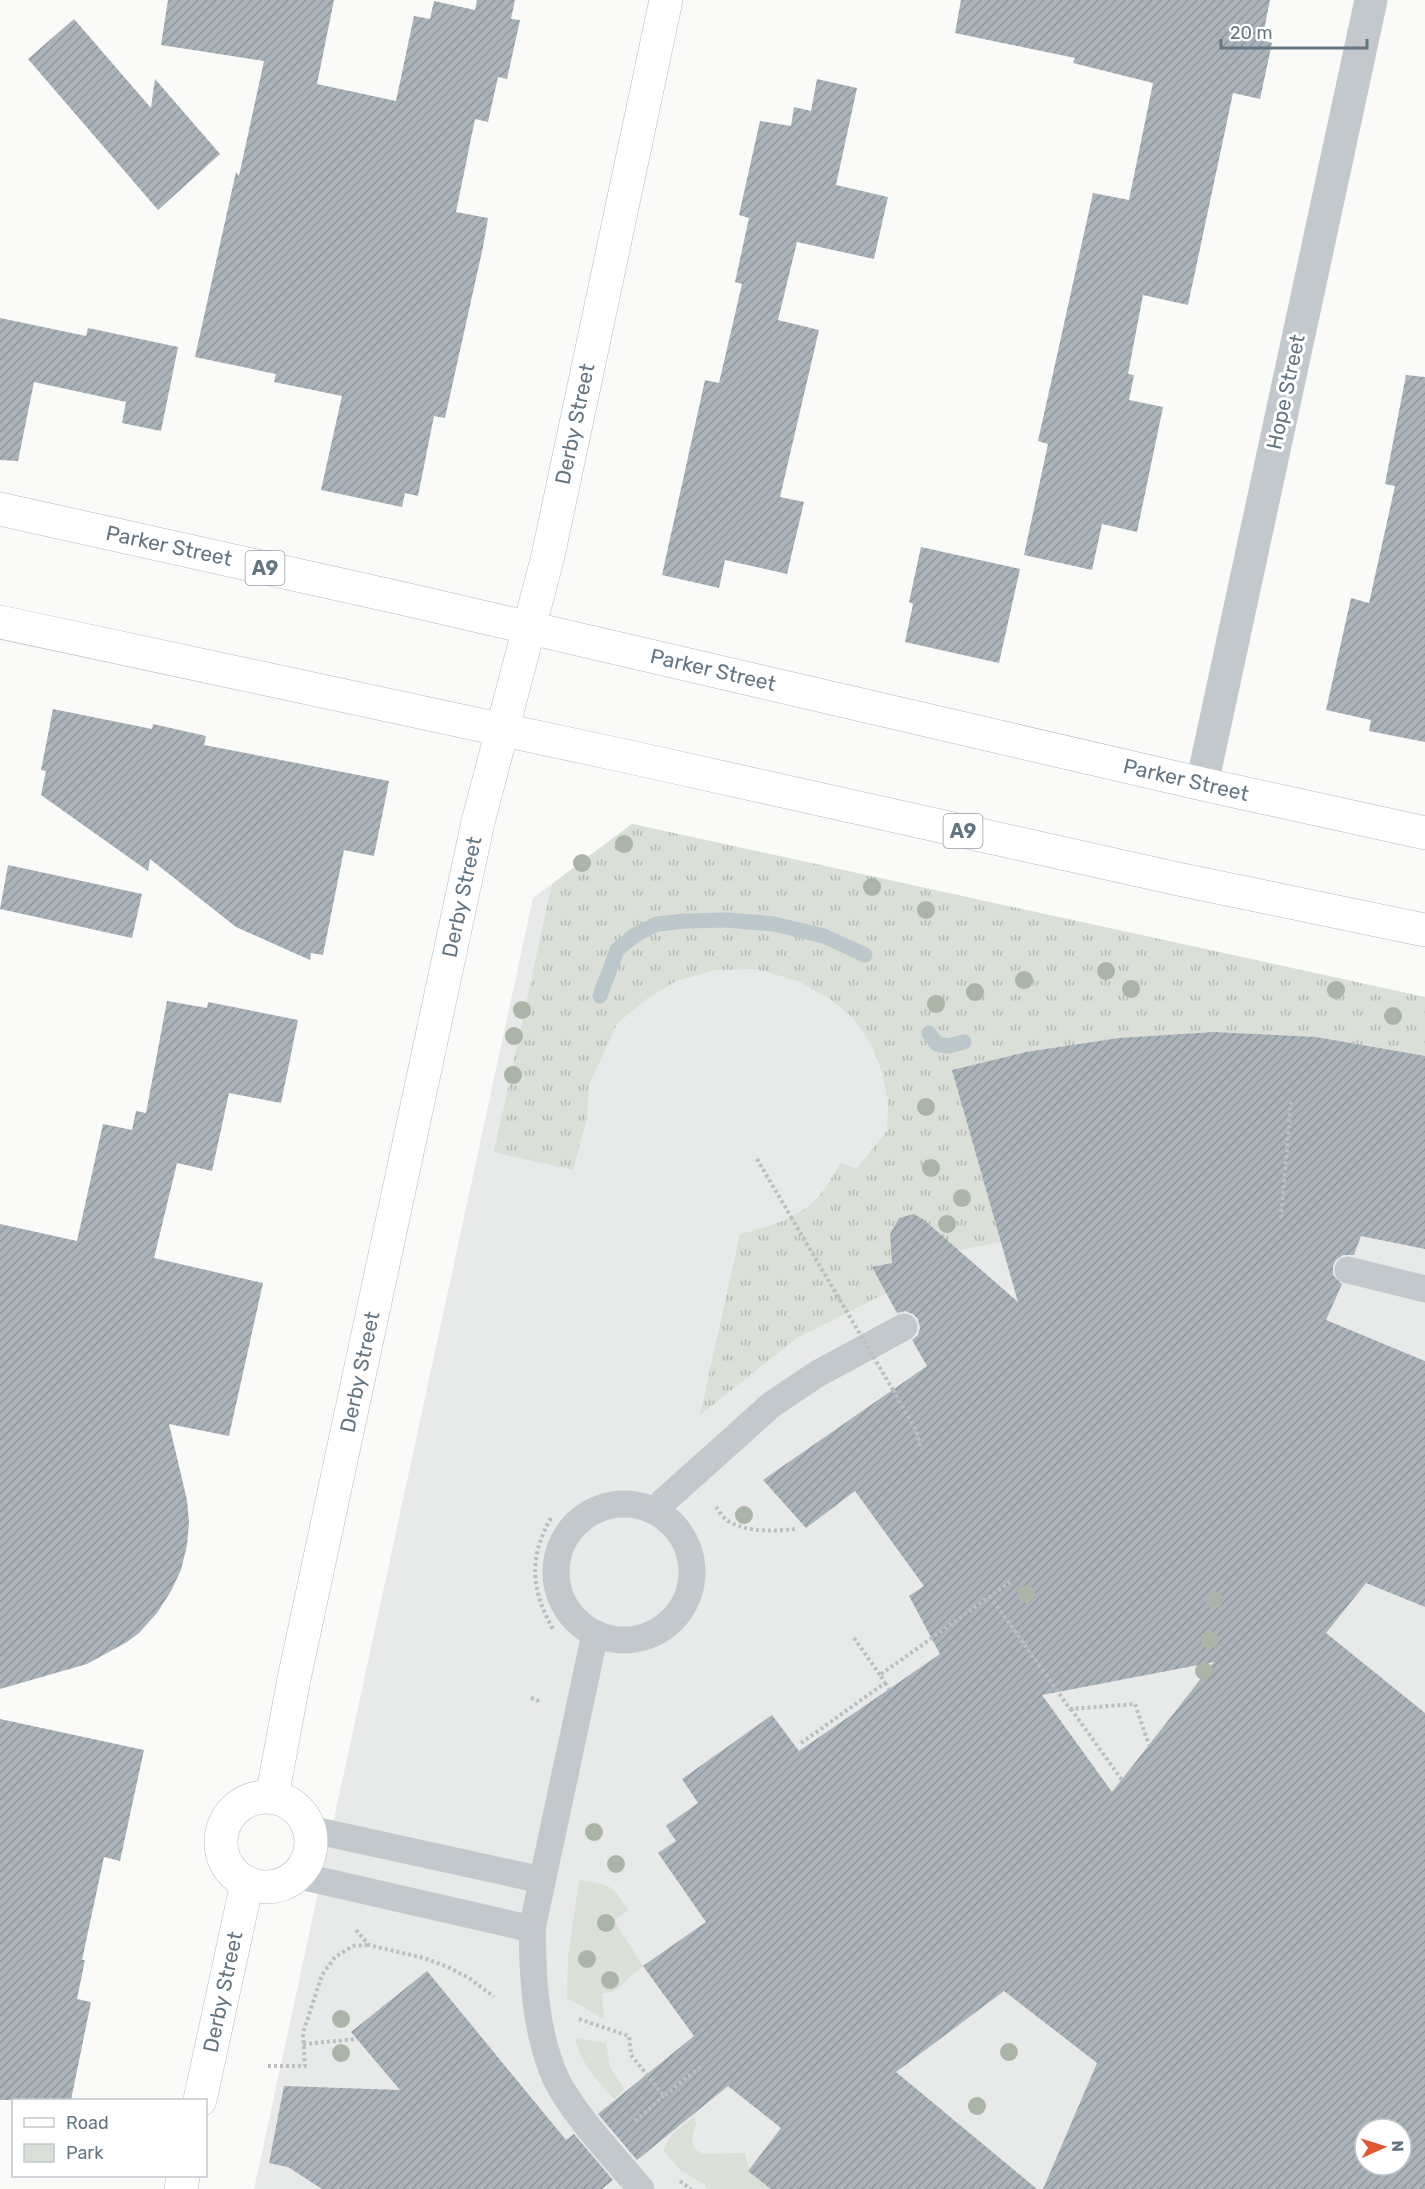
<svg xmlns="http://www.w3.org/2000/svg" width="1425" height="2189" font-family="Rubik,sans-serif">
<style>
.built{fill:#e8e9e9;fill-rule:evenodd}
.grass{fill:url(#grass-tufts)}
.green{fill:#dadfd7}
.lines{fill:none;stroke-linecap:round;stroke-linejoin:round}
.stream{stroke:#bbc7cb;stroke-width:15}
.building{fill:url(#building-hatch);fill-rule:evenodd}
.secondary-casing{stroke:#b3babf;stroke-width:34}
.highway-casing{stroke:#b4b9bd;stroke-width:34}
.path{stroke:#bbbfc2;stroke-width:4;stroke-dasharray:3 3;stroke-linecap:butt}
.lane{stroke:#c3c8cc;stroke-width:27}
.street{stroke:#c3c8cc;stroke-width:33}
.secondary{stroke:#fff;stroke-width:33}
.highway{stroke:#fff;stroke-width:33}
.path-bridge{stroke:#bbbfc2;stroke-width:4;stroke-dasharray:3 3;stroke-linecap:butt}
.tree{fill:#aab4a7}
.labels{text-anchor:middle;stroke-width:6;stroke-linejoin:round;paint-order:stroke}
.shield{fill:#fff;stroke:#939fa8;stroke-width:1.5}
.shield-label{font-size:20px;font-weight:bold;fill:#657683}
.street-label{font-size:21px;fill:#657683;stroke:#fff}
</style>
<defs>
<pattern id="grass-tufts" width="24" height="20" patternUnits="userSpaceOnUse" patternTransform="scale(1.5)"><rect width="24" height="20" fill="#dadfd7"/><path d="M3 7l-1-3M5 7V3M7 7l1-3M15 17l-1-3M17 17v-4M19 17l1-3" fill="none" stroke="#b4b9b4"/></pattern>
<pattern id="building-hatch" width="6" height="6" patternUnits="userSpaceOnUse" patternTransform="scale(1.5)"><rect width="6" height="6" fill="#aab3b9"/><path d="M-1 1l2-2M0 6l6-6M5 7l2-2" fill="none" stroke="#8e969c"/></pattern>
</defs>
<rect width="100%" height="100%" fill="#fafaf8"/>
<path class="built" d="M632,824L1425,997V2189H254L533,898ZM1365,2129H1401V2165H1365Z"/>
<path class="grass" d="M632,824L1425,997V1057L1316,1037L1214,1032L1119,1038L1026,1052L952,1070L1001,1242L873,1267L886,1293L797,1338L700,1415L740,1234C769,1227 800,1218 820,1195C828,1185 834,1173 841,1163L856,1169L887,1131L888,1101L882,1072L871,1044L854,1019L831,1000L798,981L756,969L715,970L676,981L645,1000L617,1024L589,1085L587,1118L573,1170L494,1152L552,884Z"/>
<g class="green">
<path d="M579,1880C611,1886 610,1882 628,1910L614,1921L643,1966L613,1992L602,1993L604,2019L567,1998L568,1958Z"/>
<path d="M575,2038L606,2043L610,2068L625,2089L614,2099C598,2081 580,2062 575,2038Z"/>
<path d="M694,2117L696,2125C691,2137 689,2148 703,2154L745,2153L749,2171L771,2189H708L704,2184L681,2171L663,2150L672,2134Z"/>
</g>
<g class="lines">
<g class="stream">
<polyline points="600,996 617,950 635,935 657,924 686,921 727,920 774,924 824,936 865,955"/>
<polyline points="929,1033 937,1044 948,1046 964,1042"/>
</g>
</g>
<g class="building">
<polygon points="168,0 334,0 317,84 396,101 414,16 430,19 434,1 475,10 477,0 515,0 511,19 520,20 507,79 498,77 488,122 475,119 456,212 488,218 483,247 445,418 434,416 418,496 405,493 402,507 321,490 342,396 274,382 276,374 195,357 236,172 239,176 264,61 161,45"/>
<polygon points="961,0 1270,0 1262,40 1272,43 1260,99 1233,93 1188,305 1143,295 1128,374 1134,375 1129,400 1163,407 1137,532 1102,524 1092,570 1024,555 1048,444 1038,441 1093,193 1129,200 1153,83 1073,63 1075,58 955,33"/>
<polygon points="74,19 151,108 155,79 220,154 158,210 28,59"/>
<polygon points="817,79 857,88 836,185 888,197 874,259 797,242 778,320 819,330 780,497 804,502 787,574 725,560 719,588 662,575 705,380 719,383 742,284 735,282 749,218 739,215 760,121 791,126 794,107 811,111"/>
<polygon points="0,318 86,336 88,328 178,347 161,431 122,423 126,402 34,382 18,461 0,460"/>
<polygon points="1406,375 1425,377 1425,742 1369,731 1371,720 1326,710 1351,598 1369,603 1395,486 1385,484"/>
<polygon points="921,547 1020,569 999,663 905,642 913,604 909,602"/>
<polygon points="53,709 152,729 153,724 206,736 204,745 389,781 374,856 344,850 323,955 311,953 310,960 236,927 150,859 148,871 41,795 46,771 41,770"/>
<polygon points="8,865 142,894 132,938 0,909"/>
<polygon points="167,1001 207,1008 208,1002 298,1020 281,1103 229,1093 212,1171 177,1163 154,1258 263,1283 229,1436 169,1424 187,1500 189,1522 187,1545 181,1570 171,1591 157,1613 139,1633 127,1642 87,1664 0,1689 0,1224 77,1241 103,1124 132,1130 136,1111 146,1113"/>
<path d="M1214,1032L1316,1037L1425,1056V1249L1361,1236L1354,1255H1343L1336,1260L1333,1266V1275L1342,1284L1326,1320L1425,1361V1607L1366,1583L1326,1633L1425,1713V2189H1043L1097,2063L1004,1991L896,2072L1037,2189H771L748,2171L781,2128L728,2086L637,2160L598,2114L694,2036L643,1966L706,1922L658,1853L676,1841L666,1826L698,1803L682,1779L772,1715L799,1751L940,1654L909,1596L924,1586L855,1491L806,1528L763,1480L927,1366L912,1340L918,1335L920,1328L918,1319L913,1314L905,1311L897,1313L872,1267L892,1263L890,1234L899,1218L914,1214L924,1220L1018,1302L952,1070L1026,1052L1119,1038ZM1214,1662L1112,1792L1042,1695ZM1365,2129H1401V2165H1365Z"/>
<polygon points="0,1719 144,1750 120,1861 104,1857 82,1960 85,1960 77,1999 91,2002 71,2100 0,2100"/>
<polygon points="427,1971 566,2140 574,2134 613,2180 602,2189 322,2189 288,2167 269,2163 284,2086 400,2090 351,2032"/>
</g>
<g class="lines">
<g class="secondary-casing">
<g id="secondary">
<polyline points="272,1797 294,1679 478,822 548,556 666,0"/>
<circle cx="266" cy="1842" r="45"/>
<polyline points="200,2100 247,1883"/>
<polyline points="181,2189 183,2176"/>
</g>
</g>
<g class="highway-casing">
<g id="highway">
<polyline points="0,509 405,599 1202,784 1425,833"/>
<polyline points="0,622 630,757 1178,879 1425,930"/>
</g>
</g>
<g class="path">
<polyline points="757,1159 791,1217"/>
<polyline points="1281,1218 1291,1102"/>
<polyline points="893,1390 916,1430 921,1450"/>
<path d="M716,1507C719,1511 723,1518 728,1521C748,1533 775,1531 796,1529"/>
<path d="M551,1518C528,1558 531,1591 554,1631"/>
<polyline points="990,1596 1070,1709 1135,1704 1149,1745"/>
<polyline points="854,1638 880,1675"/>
<polyline points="885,1683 889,1689"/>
<polyline points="531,1698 537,1700 540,1705"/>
<polyline points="1071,1709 1122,1780"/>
<polyline points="801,1743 885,1683 880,1675 1010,1582"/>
<polyline points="356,1930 369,1945 424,1958 448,1967 469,1978 494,1997"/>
<polyline points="579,2019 629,2036 631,2055 664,2096 700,2067"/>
<polyline points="303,2044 357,2039"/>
<polyline points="268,2066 305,2066 303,2033 322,1975 335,1957 353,1946 368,1945"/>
<polyline points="635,2121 664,2096"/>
<polyline points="680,2181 691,2189"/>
</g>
<g class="lane">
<polyline points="1348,1270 1425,1289"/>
<circle cx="624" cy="1572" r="68"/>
<polyline points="654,1510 771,1405 817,1374 904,1327"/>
<path d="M595,1634L532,1929C533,1979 535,2032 556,2079C573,2114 615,2158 641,2189"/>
<polyline points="309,1829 542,1880"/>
<polyline points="296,1875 532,1929"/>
</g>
<polyline class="street" points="1202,784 1371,0"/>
<use href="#secondary" class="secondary"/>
<use href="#highway" class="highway"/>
<polyline class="path-bridge" points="791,1217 893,1390"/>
</g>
<g class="tree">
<circle cx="624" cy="844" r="9"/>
<circle cx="582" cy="863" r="9"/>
<circle cx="872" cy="887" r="9"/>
<circle cx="926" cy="910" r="9"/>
<circle cx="1106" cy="971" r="9"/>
<circle cx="1024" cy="980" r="9"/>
<circle cx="1131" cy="989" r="9"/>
<circle cx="1336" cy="990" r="9"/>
<circle cx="975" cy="992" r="9"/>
<circle cx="936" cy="1004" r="9"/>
<circle cx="522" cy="1010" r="9"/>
<circle cx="1393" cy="1016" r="9"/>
<circle cx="514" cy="1036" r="9"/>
<circle cx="513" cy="1075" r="9"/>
<circle cx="926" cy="1107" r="9"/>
<circle cx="931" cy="1168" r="9"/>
<circle cx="962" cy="1198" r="9"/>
<circle cx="947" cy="1224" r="9"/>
<circle cx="744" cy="1515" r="9"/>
<circle cx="1026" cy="1594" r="9"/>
<circle cx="1214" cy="1600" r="9"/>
<circle cx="1210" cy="1640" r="9"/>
<circle cx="1204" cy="1671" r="9"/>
<circle cx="594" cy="1832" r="9"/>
<circle cx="616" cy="1864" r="9"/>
<circle cx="606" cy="1923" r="9"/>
<circle cx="587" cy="1959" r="9"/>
<circle cx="610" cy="1980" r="9"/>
<circle cx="341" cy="2019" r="9"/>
<circle cx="1009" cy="2052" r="9"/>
<circle cx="341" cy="2053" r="9"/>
<circle cx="977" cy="2106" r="9"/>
</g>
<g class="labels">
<g class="shield">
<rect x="245.5" y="551" width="39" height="34" rx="4.5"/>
<rect x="943.5" y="814" width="39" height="34" rx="4.5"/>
</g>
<g class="shield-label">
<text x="265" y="575">A9</text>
<text x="963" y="838">A9</text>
</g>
<g class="street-label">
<text transform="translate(1286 392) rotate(-78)" y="7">Hope Street</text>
<text transform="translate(575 424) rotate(-78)" y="7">Derby Street</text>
<text transform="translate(169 546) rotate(12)" y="7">Parker Street</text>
<text transform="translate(713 670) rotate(13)" y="7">Parker Street</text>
<text transform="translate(1186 780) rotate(13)" y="7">Parker Street</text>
<text transform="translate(462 897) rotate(-78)" y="7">Derby Street</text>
<text transform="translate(360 1372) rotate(-78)" y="7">Derby Street</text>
<text transform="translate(223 1992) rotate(-78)" y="7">Derby Street</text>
</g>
</g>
<rect x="12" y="2099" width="195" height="78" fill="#ffffff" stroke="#c1c8cd" stroke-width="1.5"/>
<rect x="24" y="2118" width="30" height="9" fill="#ffffff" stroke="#c1c8cd" stroke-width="1.5"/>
<text x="66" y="2129" font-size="18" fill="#657683">Road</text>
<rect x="24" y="2144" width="30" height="18" fill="#dadfd7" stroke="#c1c8cd" stroke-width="1.5"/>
<text x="66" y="2159" font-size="18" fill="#657683">Park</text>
<g transform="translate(1383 2147) rotate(87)"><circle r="28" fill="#ffffff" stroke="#c1c8cd" stroke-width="1.5"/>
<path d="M0-4.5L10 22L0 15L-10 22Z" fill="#e4572e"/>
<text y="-9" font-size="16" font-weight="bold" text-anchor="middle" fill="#657683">N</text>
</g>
<path d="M1221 39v9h146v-9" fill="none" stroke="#657683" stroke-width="3"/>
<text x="1230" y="39" font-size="18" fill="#657683" stroke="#ffffff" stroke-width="4.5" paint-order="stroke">20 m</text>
</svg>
